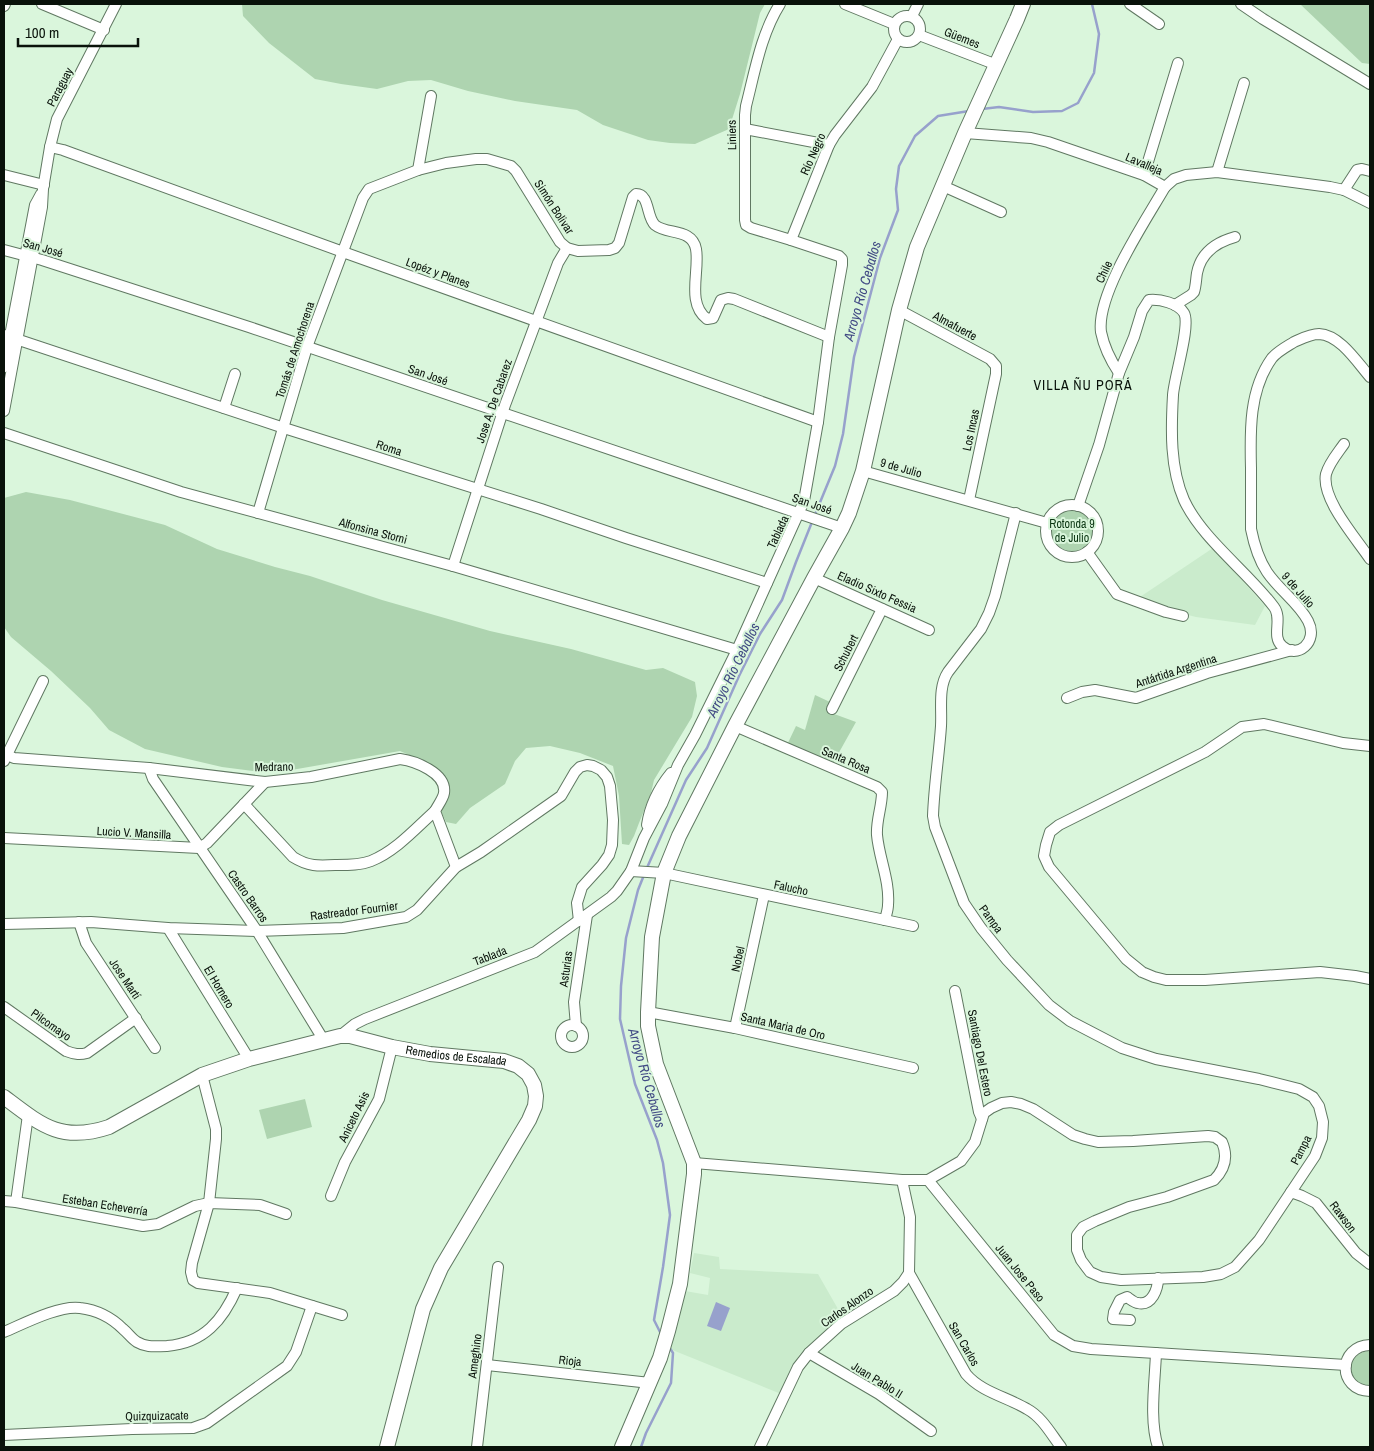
<svg xmlns="http://www.w3.org/2000/svg" width="1374" height="1451" font-family="'Archivo Narrow',sans-serif">
<style>
.built{fill:#caebcc}
.green{fill:#aed4b0}
.water{fill:#97a1cc}
.lines{fill:none;stroke-linecap:round;stroke-linejoin:round}
.stream{stroke:#97a1cc;stroke-width:2.5}
.minor-casing{stroke:#607862;stroke-width:12}
.major-casing{stroke:#607862;stroke-width:16}
.minor{stroke:#fff;stroke-width:10}
.major{stroke:#fff;stroke-width:14}
.labels{text-anchor:middle;stroke-width:4;stroke-linejoin:round;paint-order:stroke}
.street-label{font-size:12px;fill:#09120a;stroke:#daf6dc}
.park-label{font-size:12px;fill:#0b3613;stroke:#daf6dc}
.water-label{font-size:14px;font-style:italic;fill:#414a84;stroke:#daf6dc}
.neighbourhood-label{font-size:14px;letter-spacing:1px;fill:#09120a;stroke:#daf6dc}
</style>
<rect width="100%" height="100%" fill="#daf6dc"/>
<g class="built">
<polygon points="1213,548 1265,606 1255,625 1196,617 1165,609 1137,599"/>
<polygon points="694,1253 719,1257 720,1269 818,1274 842,1316 799,1355 781,1394 665,1347 685,1291 708,1295 710,1278 690,1273"/>
</g>
<g class="green">
<polygon points="242,4 765,4 760,13 740,94 729,129 695,144 670,143 648,140 603,125 577,110 515,101 468,91 431,80 408,81 377,89 341,84 315,79 269,43 243,16"/>
<polygon points="1300,4 1370,4 1370,64 1362,63"/>
<polygon points="26,492 70,500 165,525 217,549 275,567 310,576 382,600 490,631 571,649 646,670 663,668 695,682 697,696 692,717 654,780 651,793 639,823 634,836 629,845 622,844 619,796 613,766 580,753 550,746 526,748 515,761 505,784 470,808 456,824 446,822 441,811 448,790 444,775 425,762 400,751 280,772 253,771 222,767 145,749 109,730 90,708 51,671 11,637 4,627 4,498"/>
<circle cx="1072" cy="531" r="26"/>
<polygon points="815,695 830,702 826,711 856,722 832,765 786,747 796,726 805,730"/>
<polygon points="305,1099 312,1127 267,1139 259,1110"/>
<path d="M1368,1351L1370,1352V1386C1345,1386 1343,1355 1368,1351Z"/>
</g>
<polygon class="water" points="716,1302 730,1308 721,1331 707,1326"/>
<g class="lines">
<g class="stream">
<polyline points="982,109 999,107 1033,112 1062,111 1078,103 1094,73 1099,34 1092,4"/>
<polyline points="814,517 835,466 843,434 854,357 880,258 898,210 896,189 899,166 915,136 938,116 969,111"/>
<polyline points="646,870 686,780 707,748 739,676 760,634 782,600 796,562 812,522"/>
<polyline points="644,875 638,890 626,938 621,986 620,1019 635,1084 657,1140 663,1163 670,1215 663,1267 654,1320 661,1334"/>
<polyline points="641,1447 646,1433 671,1383 673,1353 669,1347"/>
</g>
<g class="minor-casing">
<g id="minor">
<polyline points="42,4 104,30"/>
<path d="M780,4C761,34 755,71 746,106L745,115V220L746,225L751,228L791,240"/>
<polyline points="845,4 894,24"/>
<polyline points="1130,4 1159,24"/>
<polyline points="1241,4 1263,19 1370,84"/>
<polyline points="4,6 5,4"/>
<circle cx="907" cy="29" r="13"/>
<polyline points="912,16 918,4"/>
<polyline points="919,35 997,65"/>
<polyline points="745,129 829,145"/>
<polyline points="965,133 1031,138 1048,142 1144,175 1165,187 1174,179 1186,175 1217,172 1330,187 1344,190 1370,203"/>
<polyline points="50,147 63,150 343,252 818,422"/>
<polyline points="418,170 431,96"/>
<polyline points="1217,172 1244,83"/>
<polyline points="4,175 44,185"/>
<polyline points="1144,175 1178,63"/>
<polyline points="943,186 1001,212"/>
<polyline points="1344,190 1357,170 1362,169 1370,171"/>
<polyline points="4,250 42,260 249,327 842,528"/>
<path d="M1175,305L1191,295L1194,292C1196,286 1196,279 1197,273C1201,252 1217,242 1235,237"/>
<polyline points="899,310 990,359 996,366 996,374 969,500"/>
<polyline points="4,335 284,428 541,509 626,538 767,583"/>
<polyline points="4,367 35,205 41,194"/>
<path d="M1119,373C1111,361 1104,347 1101,332C1096,294 1146,220 1165,187"/>
<polyline points="224,408 235,374"/>
<polyline points="4,411 42,207 43,189 50,147 57,119 116,4"/>
<polyline points="4,433 181,492 453,566 737,650"/>
<path d="M1344,444C1337,454 1329,463 1326,474C1321,499 1356,538 1370,559"/>
<polyline points="863,471 1047,523"/>
<circle cx="1072" cy="531" r="26"/>
<path d="M1078,506L1099,445L1119,373L1134,337L1142,311L1149,300C1160,299 1178,303 1184,313C1191,325 1174,378 1173,395C1171,430 1170,468 1184,500C1202,539 1248,572 1274,607C1283,619 1271,636 1282,646C1297,660 1319,642 1308,621C1298,602 1279,590 1267,572C1259,560 1254,544 1251,529C1251,509 1251,489 1251,468C1250,431 1249,390 1272,358C1278,351 1286,347 1294,342C1301,339 1310,334 1319,334C1340,335 1357,362 1370,377"/>
<path d="M258,513L307,347L363,198L369,189L418,170L446,163L476,159H487L511,166L516,171L560,242L567,248L578,251L609,250L615,248L619,243L633,197L636,194C650,194 646,217 655,225C667,235 692,228 696,249C700,271 686,303 707,319L713,318L721,300L728,298L734,299L829,337"/>
<polyline points="1087,552 1117,594 1166,612 1183,616"/>
<polyline points="453,566 505,405 558,263 567,248"/>
<polyline points="814,578 929,630"/>
<polyline points="1067,698 1082,692 1095,690 1136,698 1207,673 1292,650"/>
<polyline points="832,709 882,609"/>
<path d="M735,726L877,787L882,792C882,807 876,820 877,835C879,858 890,881 888,905C888,910 886,915 885,920"/>
<polyline points="1370,746 1343,743 1264,724 1242,727 1205,752 1059,825 1050,832 1046,845 1044,856 1049,867 1126,959 1142,972 1154,977 1166,980 1205,980 1320,972 1355,976 1370,979"/>
<path d="M7,755L14,758L149,768L265,782L311,777L400,759C415,761 447,773 444,793C443,799 438,805 435,811L456,867"/>
<polyline points="4,761 43,681"/>
<polyline points="149,768 153,779 257,931 323,1039"/>
<path d="M244,804L293,857C309,867 319,866 337,865C349,865 361,865 371,861C396,851 416,828 435,811"/>
<path d="M647,825C650,805 658,789 671,773"/>
<polyline points="4,838 199,848 207,843 265,782"/>
<polyline points="631,871 664,873 913,926"/>
<polyline points="79,922 86,943 155,1048"/>
<polyline points="4,924 91,922 168,928 257,931 343,928 406,917 417,910 456,867 481,852 561,796 575,772 580,767 587,765 593,766 601,770 607,777 610,786 613,820 612,845 609,855 602,865 582,887 577,903 579,921"/>
<polyline points="168,928 249,1059"/>
<polyline points="955,991 979,1112 982,1119"/>
<path d="M4,1007L66,1051C74,1054 79,1055 87,1053L136,1018"/>
<polyline points="648,1012 735,1028 913,1068"/>
<circle cx="572" cy="1036" r="11"/>
<polyline points="576,1026 574,1002 587,915"/>
<polyline points="735,1028 764,895"/>
<polyline points="340,1036 355,1024 365,1019 535,952 611,897 617,891 631,871 644,838 662,804 678,765 695,735 737,650 804,501 818,422 829,337 842,265 842,259 839,256 791,240 829,145 835,135 872,87 898,39"/>
<polyline points="202,1075 216,1129 216,1139 209,1203 192,1263 191,1272 193,1280 198,1283 270,1293 342,1315"/>
<polyline points="694,1163 902,1180 928,1180 1054,1335 1073,1346 1091,1349 1346,1365"/>
<path d="M928,1180L961,1161L975,1142L984,1113L991,1108L1002,1103L1011,1102L1021,1104L1033,1109L1073,1135L1085,1139L1098,1142L1133,1141L1208,1136L1215,1137L1222,1142C1228,1156 1225,1169 1214,1180L1167,1197L1129,1207L1095,1221L1083,1227L1077,1235V1250L1081,1260L1090,1272L1101,1277L1121,1280L1203,1277L1221,1274L1235,1267L1259,1240L1315,1156L1322,1138L1323,1122L1319,1106L1313,1097L1299,1089L1259,1079L1156,1059L1122,1048L1070,1021L1049,1005L1007,960L981,928L964,903L935,827L933,816C934,786 939,756 941,726C942,708 938,687 948,672L981,629L989,613L995,596L1016,513"/>
<polyline points="1291,1192 1302,1196 1316,1203 1356,1253 1370,1264"/>
<polyline points="331,1196 345,1162 379,1099 392,1047"/>
<polyline points="4,1201 16,1202 143,1226 158,1224 195,1206 209,1203 260,1205 286,1214"/>
<polyline points="16,1202 28,1115"/>
<path d="M909,1273L966,1374C981,1392 1007,1397 1027,1409C1042,1417 1051,1434 1061,1447"/>
<path d="M1130,1320L1113,1319L1114,1312L1120,1300L1127,1297C1130,1299 1135,1303 1138,1303C1152,1306 1158,1289 1158,1278"/>
<path d="M4,1332C23,1324 59,1305 80,1308C97,1310 111,1317 123,1329C128,1333 132,1339 137,1342C147,1348 156,1346 167,1346C204,1343 223,1320 237,1288"/>
<path d="M1370,1345C1338,1346 1337,1390 1370,1391"/>
<polyline points="809,1353 879,1394 931,1431"/>
<path d="M1156,1353C1155,1382 1149,1420 1158,1447"/>
<polyline points="487,1365 650,1383"/>
<polyline points="4,1435 132,1429 193,1428 207,1423 287,1366 296,1352 312,1306"/>
<polyline points="477,1447 498,1267"/>
<polyline points="760,1447 798,1367 809,1353 841,1324 894,1291 903,1282 909,1273 910,1217 902,1180"/>
</g>
</g>
<g class="major-casing">
<g id="major">
<path id="s1" d="M4,1097C41,1125 61,1143 109,1127L202,1075L249,1059L340,1036H350L392,1047L430,1054L504,1061L518,1066L528,1074L534,1085L536,1096L535,1106L529,1120L441,1268L423,1309L387,1447"/>
<polyline points="622,1447 660,1358 668,1331 680,1284 694,1174 694,1163 656,1064 648,1026 648,1012 652,937 664,873 679,836 735,726 814,578 842,528 849,513 863,471 899,310 917,247 965,133 1017,19 1023,4"/>
</g>
</g>
<use href="#minor" class="minor"/>
<use href="#major" class="major"/>
</g>
<g class="labels">
<g class="street-label">
<text transform="translate(962 38) rotate(21)" y="4">Güemes</text>
<text transform="translate(60 87) rotate(-62)" y="4">Paraguay</text>
<text transform="translate(732 135) rotate(-91)" y="4">Liniers</text>
<text transform="translate(813 154) rotate(-66)" y="4">Río Negro</text>
<text transform="translate(1144 164) rotate(23)" y="4">Lavalleja</text>
<text transform="translate(554 207) rotate(57)" y="4">Simón Bolivar</text>
<text transform="translate(43 248) rotate(16)" y="4">San José</text>
<text transform="translate(1104 272) rotate(-65)" y="4">Chile</text>
<text transform="translate(438 273) rotate(20)" y="4">Lopéz y Planes</text>
<text transform="translate(955 326) rotate(28)" y="4">Almafuerte</text>
<text transform="translate(295 350) rotate(-72)" y="4">Tomás de Amochorena</text>
<text transform="translate(428 375) rotate(19)" y="4">San José</text>
<text transform="translate(494 401) rotate(-71)" y="4">Jose A. De Cabarez</text>
<text transform="translate(971 430) rotate(-78)" y="4">Los Incas</text>
<text transform="translate(389 448) rotate(18)" y="4">Roma</text>
<text transform="translate(901 468) rotate(16)" y="4">9 de Julio</text>
<text transform="translate(812 504) rotate(19)" y="4">San José</text>
<text transform="translate(373 531) rotate(15)" y="4">Alfonsina Storni</text>
<text transform="translate(778 532) rotate(-65)" y="4">Tablada</text>
<text transform="translate(1298 590) rotate(49)" y="4">9 de Julio</text>
<text transform="translate(877 592) rotate(24)" y="4">Eladio Sixto Fessia</text>
<text transform="translate(846 653) rotate(-63)" y="4">Schubert</text>
<text transform="translate(1176 671) rotate(-18)" y="4">Antártida Argentina</text>
<text transform="translate(846 760) rotate(23)" y="4">Santa Rosa</text>
<text transform="translate(274 767) rotate(-1)" y="4">Medrano</text>
<text transform="translate(134 833) rotate(3)" y="4">Lucio V. Mansilla</text>
<text transform="translate(791 888) rotate(12)" y="4">Falucho</text>
<text transform="translate(248 896) rotate(55)" y="4">Castro Barros</text>
<text transform="translate(354 911) rotate(-7)" y="4">Rastreador Fournier</text>
<text transform="translate(991 919) rotate(54)" y="4">Pampa</text>
<text transform="translate(490 956) rotate(-21)" y="4">Tablada</text>
<text transform="translate(738 959) rotate(-78)" y="4">Nobel</text>
<text transform="translate(566 969) rotate(-82)" y="4">Asturias</text>
<text transform="translate(125 979) rotate(56)" y="4">Jose Martí</text>
<text transform="translate(219 987) rotate(59)" y="4">El Hornero</text>
<text transform="translate(51 1025) rotate(35)" y="4">Pilcomayo</text>
<text transform="translate(783 1026) rotate(13)" y="4">Santa Maria de Oro</text>
<text transform="translate(980 1053) rotate(79)" y="4">Santiago Del Estero</text>
<text dy="4" stroke="none"><textPath href="#s1" startOffset="484">Remedios de Escalada</textPath></text>
<text transform="translate(354 1117) rotate(-64)" y="4">Aniceto Asis</text>
<text transform="translate(1301 1150) rotate(-63)" y="4">Pampa</text>
<text transform="translate(105 1205) rotate(9)" y="4">Esteban Echeverría</text>
<text transform="translate(1343 1217) rotate(53)" y="4">Rawson</text>
<text transform="translate(1020 1273) rotate(51)" y="4">Juan Jose Paso</text>
<text transform="translate(847 1307) rotate(-35)" y="4">Carlos Alonzo</text>
<text transform="translate(964 1344) rotate(60)" y="4">San Carlos</text>
<text transform="translate(475 1356) rotate(-83)" y="4">Ameghino</text>
<text transform="translate(570 1361) rotate(6)" y="4">Rioja</text>
<text transform="translate(877 1380) rotate(32)" y="4">Juan Pablo II</text>
<text transform="translate(157 1416) rotate(-1)" y="4">Quizquizacate</text>
</g>
<g class="park-label">
<text x="1072" y="528">Rotonda 9<tspan x="1072" dy="14">de Julio</tspan></text>
</g>
<g class="water-label">
<text transform="translate(862 291) rotate(-74)" y="5">Arroyo Río Ceballos</text>
<text transform="translate(733 670) rotate(-64)" y="5">Arroyo Río Ceballos</text>
<text transform="translate(647 1078) rotate(74)" y="5">Arroyo Río Ceballos</text>
</g>
<g class="neighbourhood-label">
<text x="1083" y="390">VILLA ÑU PORÁ</text>
</g>
</g>
<rect width="1374" height="1451" fill="none" stroke="#09120a" stroke-width="10"/>
<path d="M18 38v8h120v-8" fill="none" stroke="#09120a" stroke-width="2.5"/>
<text x="25" y="38" font-size="15" fill="#09120a" stroke="#daf6dc" stroke-width="4" paint-order="stroke">100 m</text>
</svg>
